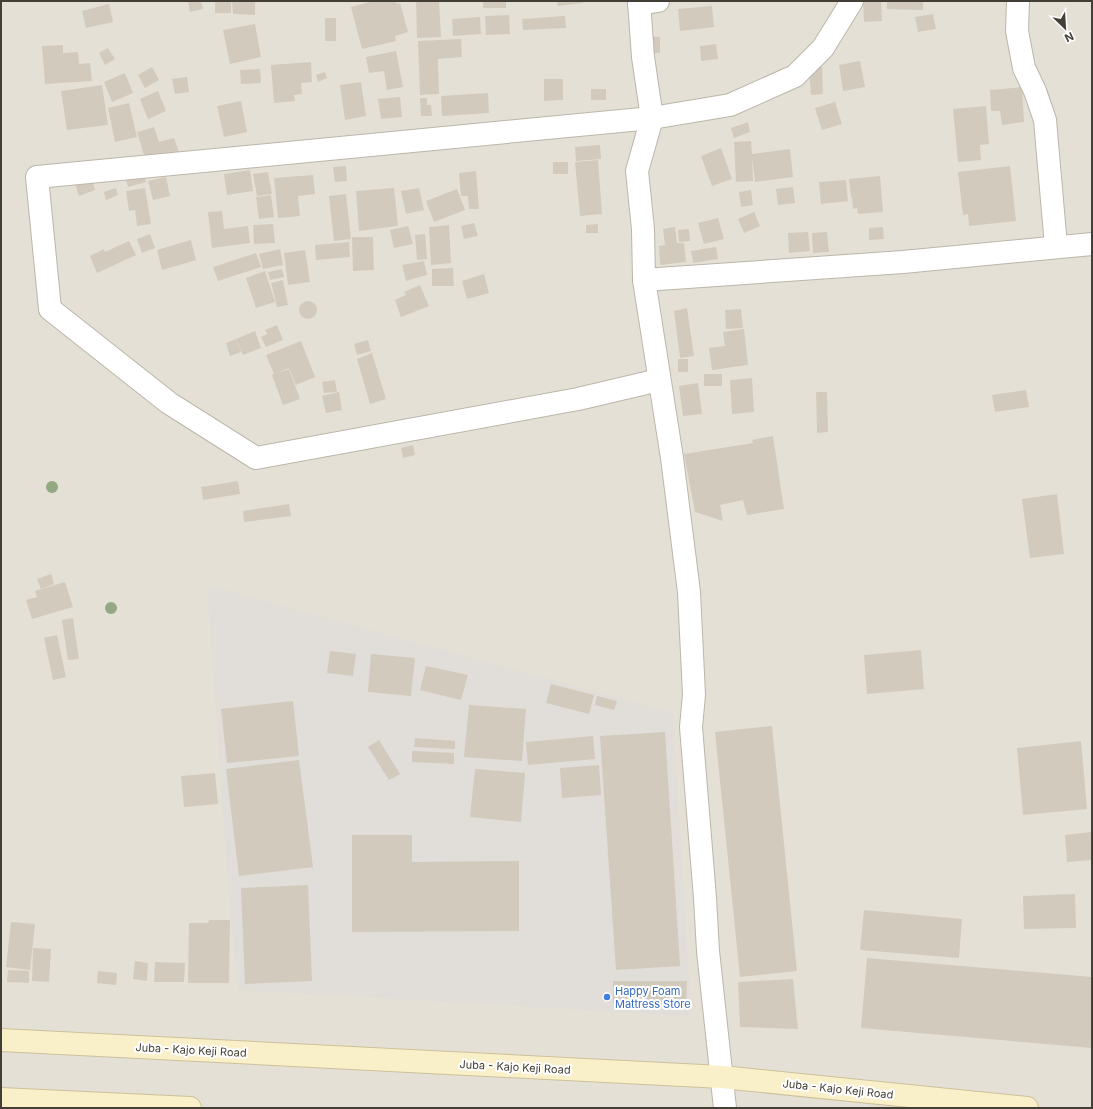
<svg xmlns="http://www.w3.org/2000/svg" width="1093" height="1109" font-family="Inter,sans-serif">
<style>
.residential{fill:#e5e0d5}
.industrial{fill:#e1ddd8}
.building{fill:#d2cabd}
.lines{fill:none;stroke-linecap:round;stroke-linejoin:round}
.minor-casing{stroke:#bcb6aa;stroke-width:24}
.secondary-casing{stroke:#cdc19a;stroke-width:24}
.minor{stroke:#fff;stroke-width:22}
.secondary{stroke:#f9efc9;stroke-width:22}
.tree{fill:#93a982}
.shop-dot{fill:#3f7fe0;stroke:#fff;stroke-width:1.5}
.labels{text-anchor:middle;stroke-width:4;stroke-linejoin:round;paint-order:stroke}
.shop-label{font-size:11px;fill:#366cbe;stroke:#fff;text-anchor:start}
.street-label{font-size:11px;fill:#443f36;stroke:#fff}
</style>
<rect width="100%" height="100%" fill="#f1eee7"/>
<rect class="residential" x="1" y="1" width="1091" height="1107"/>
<polygon class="industrial" points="207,585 673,713 691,1016 238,990 228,886"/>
<g class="building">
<polygon points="188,1 201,1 203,9 190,12"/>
<rect x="215" y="1" width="16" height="12"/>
<polygon points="232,1 255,1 255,15 233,14"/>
<polygon points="373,1 396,1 397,4 400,3 408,32 395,36 396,41 362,49 351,7"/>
<polygon points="416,1 439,1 441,37 417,38"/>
<rect x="483" y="1" width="23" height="7"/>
<polygon points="557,1 583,1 583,3 558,6"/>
<polygon points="863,1 881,1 882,21 864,22"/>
<polygon points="887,1 923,1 923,10 887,9"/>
<polygon points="109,4 113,22 86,28 82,11"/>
<polygon points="712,6 714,27 680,31 678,9"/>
<polygon points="933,14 936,29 918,32 915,17"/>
<polygon points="509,15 510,34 486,35 485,16"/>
<polygon points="565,16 566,28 523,30 522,19"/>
<polygon points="480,17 481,34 453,36 452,19"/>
<rect x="325" y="18" width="11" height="23"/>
<polygon points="255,24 261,57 230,64 223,30"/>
<polygon points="644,36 660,37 660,53 644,53"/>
<polygon points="461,39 462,57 438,59 439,94 420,95 418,41"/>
<polygon points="716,44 718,59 701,61 700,46"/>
<polygon points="63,45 63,53 78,52 79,64 90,63 92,81 45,84 42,46"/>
<polygon points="108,48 115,59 105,65 99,53"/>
<polygon points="396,51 403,87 387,90 384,71 369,73 366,57"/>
<polygon points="860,61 865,87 843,91 839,65"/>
<polygon points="311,62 312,82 301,83 302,94 294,95 295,101 274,103 271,65"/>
<polygon points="152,67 159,80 145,88 138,75"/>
<polygon points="822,67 823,94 811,95 809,68"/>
<polygon points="260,69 261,83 241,84 240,70"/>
<polygon points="325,72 327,78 318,82 316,75"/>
<polygon points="125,73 133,93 112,102 104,82"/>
<polygon points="187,77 189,92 175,94 172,79"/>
<polygon points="544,79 563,79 563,100 544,101"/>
<polygon points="361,82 366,116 345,120 340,85"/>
<polygon points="102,85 108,125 67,130 61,91"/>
<polygon points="1022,87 1024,122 1002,125 1000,111 991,111 990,90"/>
<rect x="591" y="89" width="15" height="11"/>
<polygon points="158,91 166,111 148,119 140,99"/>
<polygon points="488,93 489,113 442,116 441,96"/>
<polygon points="400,97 402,117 381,119 378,99"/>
<polygon points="420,98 427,98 427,105 431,105 432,116 421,116"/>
<polygon points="241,101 247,132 224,137 217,106"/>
<polygon points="835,102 842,124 822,130 815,108"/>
<polygon points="129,103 137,137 115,142 108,108"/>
<polygon points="986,106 989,144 980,145 981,160 958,162 953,109"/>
<polygon points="748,122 750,132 734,138 731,128"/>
<polygon points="154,127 159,142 174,138 180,155 147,165 137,132"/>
<polygon points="751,141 752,154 790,149 793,177 755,182 752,157 753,181 736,182 734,142"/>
<polygon points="600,145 601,159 576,161 575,147"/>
<polygon points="721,148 732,179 712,186 701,156"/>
<polygon points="598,160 602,214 580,216 575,162"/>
<rect x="553" y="162" width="15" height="12"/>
<polygon points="346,166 347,181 335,182 333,167"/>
<polygon points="1010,166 1016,221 969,226 968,214 963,215 958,172"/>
<polygon points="142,168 146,182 128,187 124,173"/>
<polygon points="250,170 253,191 227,195 224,174"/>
<polygon points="476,171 479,209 469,209 468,196 461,196 459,173"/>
<polygon points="268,172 272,194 257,196 253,174"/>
<polygon points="313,175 315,194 298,196 300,216 278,218 274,178"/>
<polygon points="880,176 883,212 858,214 857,208 853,209 852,197 851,197 849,179"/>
<polygon points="166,177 170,196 153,200 148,181"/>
<polygon points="92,179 95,190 79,196 75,184"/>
<polygon points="846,180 848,201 821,204 819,182"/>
<polygon points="793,187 795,203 778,205 776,189"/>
<polygon points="116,188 118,195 106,200 104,192"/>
<polygon points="145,188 151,224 137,226 135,210 129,211 126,191"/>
<polygon points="394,188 398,226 359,231 356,191"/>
<polygon points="419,188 424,210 406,214 401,191"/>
<polygon points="457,189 465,210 434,222 426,201"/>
<polygon points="751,190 753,205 741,207 739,192"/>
<polygon points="346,194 351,239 334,241 329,196"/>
<polygon points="271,195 274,217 259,219 256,197"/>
<polygon points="222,211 224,229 248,226 250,243 212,248 208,212"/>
<polygon points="754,212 760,226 744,233 738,219"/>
<polygon points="718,218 724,239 704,244 698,223"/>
<polygon points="474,223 478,236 464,239 461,226"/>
<polygon points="273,224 275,243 254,244 253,225"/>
<polygon points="598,224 598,233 586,233 586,225"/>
<polygon points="449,225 451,263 431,265 429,227"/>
<polygon points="408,226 413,244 394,248 390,230"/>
<polygon points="675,227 677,243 684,243 686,262 660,265 659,246 665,245 663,229"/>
<polygon points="883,227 884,239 869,240 869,228"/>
<polygon points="689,229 690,241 679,242 678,230"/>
<polygon points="808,232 810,251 789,253 788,233"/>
<polygon points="827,232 829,252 813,253 812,233"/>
<polygon points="150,234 155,248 142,253 137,239"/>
<polygon points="425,234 427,259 417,260 415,235"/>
<polygon points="352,237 373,237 374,270 353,271"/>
<polygon points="191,240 196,260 162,270 157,250"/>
<polygon points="129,241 136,255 97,273 90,256 104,249 105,252"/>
<polygon points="349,242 350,257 316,260 315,245"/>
<polygon points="716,247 718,259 693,263 691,251"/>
<polygon points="280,249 283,265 263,269 259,254"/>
<polygon points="305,250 310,282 288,285 284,253"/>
<polygon points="256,253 261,267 218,281 213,267"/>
<polygon points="424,261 427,275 406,281 402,265"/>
<polygon points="453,268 454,286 432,286 432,269"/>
<polygon points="282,269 284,277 270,280 268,272"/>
<polygon points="265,271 275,302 256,308 246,278"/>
<polygon points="484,274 489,293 467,299 462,281"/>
<polygon points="283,280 288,305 277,307 271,283"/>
<polygon points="420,285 429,306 401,317 395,300 406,295 404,292"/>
<circle cx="308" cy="310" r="9"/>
<polygon points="687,308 694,356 680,358 674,311"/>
<polygon points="741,309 743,328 726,329 725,310"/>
<polygon points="277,325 283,340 266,347 261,337 267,334 265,330"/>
<polygon points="744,329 748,365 712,370 709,348 725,346 723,332"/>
<polygon points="255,331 261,348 243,355 236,339"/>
<polygon points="236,339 241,352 230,356 226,343"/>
<polygon points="368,340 371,351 357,355 354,344"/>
<polygon points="301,341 315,377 296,385 289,368 275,374 289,369 300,399 283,405 272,375 274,374 266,355"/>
<polygon points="372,353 386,399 370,404 357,359"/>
<rect x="678" y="359" width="10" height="13"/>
<rect x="704" y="374" width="18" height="12"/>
<polygon points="752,378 754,412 732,414 730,380"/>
<polygon points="335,380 337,392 324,393 322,382"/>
<polygon points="698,383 702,414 683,416 679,386"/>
<polygon points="1026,390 1029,407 995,412 992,395"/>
<polygon points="339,392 342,410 326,413 322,396"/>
<polygon points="816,392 827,392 828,432 817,433"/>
<polygon points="773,436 784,509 747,515 743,500 720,505 723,521 695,512 684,454 753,443 752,440"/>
<polygon points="413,445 415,455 403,458 401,448"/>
<polygon points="238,481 240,494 203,500 201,487"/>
<polygon points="1057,494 1064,554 1030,558 1022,499"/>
<polygon points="289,504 291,516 244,522 243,511"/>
<polygon points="51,574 54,584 41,589 37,579"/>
<polygon points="65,582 73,607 32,619 26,600 37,597 35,591"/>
<polygon points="73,618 79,659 68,660 62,620"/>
<polygon points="57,635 66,677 53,680 44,638"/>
<polygon points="921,650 924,689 867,694 864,655"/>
<polygon points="330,651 356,654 353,676 327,673"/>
<polygon points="371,654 415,658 411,696 368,692"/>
<polygon points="426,666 468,675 461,700 420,690"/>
<polygon points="551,684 594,695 589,714 546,703"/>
<polygon points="597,696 617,701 614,710 595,705"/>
<polygon points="293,701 299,756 227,763 221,709"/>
<polygon points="469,705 526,709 522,761 464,757"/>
<polygon points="772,726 797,971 740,977 715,732"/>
<polygon points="665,732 680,966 616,970 600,736"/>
<polygon points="593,736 595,759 528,765 526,742"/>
<polygon points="415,738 455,741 455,749 414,747"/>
<polygon points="379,740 400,774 389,780 368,747"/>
<polygon points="1081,741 1087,809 1023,815 1017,748"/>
<polygon points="412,751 454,753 454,764 412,762"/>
<polygon points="299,760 313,867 239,876 226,769"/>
<polygon points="599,765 601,795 562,798 560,768"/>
<polygon points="475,769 525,773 521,822 470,817"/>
<polygon points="215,773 218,804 184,807 181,776"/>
<polygon points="1091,832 1092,860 1067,862 1065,835"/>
<polygon points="352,835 412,835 412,862 519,861 519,931 352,932"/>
<polygon points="308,885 312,981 245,984 241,888"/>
<polygon points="1075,894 1076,928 1024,929 1023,896"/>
<polygon points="864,910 962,919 959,958 860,950"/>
<polygon points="209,920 230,920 229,983 188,983 189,923 208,923"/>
<polygon points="11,922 35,924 30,970 6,967"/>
<polygon points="33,948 51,949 49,982 32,981"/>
<polygon points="867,958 1092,977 1092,1048 861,1028"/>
<polygon points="135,961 148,963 147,981 133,979"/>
<polygon points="155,962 185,963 184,982 154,982"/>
<polygon points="8,970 29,971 29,983 7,982"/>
<polygon points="98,971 117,973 116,985 97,983"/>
<polygon points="793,979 798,1029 740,1027 738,982"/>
<polygon points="613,981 687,981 686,1004 613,1004"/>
</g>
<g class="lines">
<g class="minor-casing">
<g id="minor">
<polyline points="639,1 643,57 652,118 637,171 643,229 644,280 672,458 689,592 694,695 691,727 705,898 708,951 725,1108"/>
<polyline points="1018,1 1017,31 1024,68 1035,91 1045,120 1056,246"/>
<polyline points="639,4 658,1"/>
<polyline points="644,280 903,262 1092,244"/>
<polyline points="659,380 578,399 256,458 169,403 50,309 37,177 652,118 730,105 795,76 823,48 852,1"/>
</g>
</g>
<g class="secondary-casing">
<g id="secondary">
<polyline points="1,1040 722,1077 1027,1108"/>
<polyline points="1,1099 190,1108"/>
</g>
</g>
<use href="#minor" class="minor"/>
<use href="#secondary" class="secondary"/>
</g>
<g class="tree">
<circle cx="52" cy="487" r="6"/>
<circle cx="111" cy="608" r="6"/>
</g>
<circle class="shop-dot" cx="607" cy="997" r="4"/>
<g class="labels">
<g class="shop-label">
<text x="615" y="995">Happy Foam<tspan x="615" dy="13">Mattress Store</tspan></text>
</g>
<g class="street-label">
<text transform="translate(191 1050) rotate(3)" y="4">Juba - Kajo Keji Road</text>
<text transform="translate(515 1067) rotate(3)" y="4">Juba - Kajo Keji Road</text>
<text transform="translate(838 1089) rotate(6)" y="4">Juba - Kajo Keji Road</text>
</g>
</g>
<rect width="1093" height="1109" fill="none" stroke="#443f36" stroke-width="4"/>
<g transform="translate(1065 28) rotate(155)" stroke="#ffffff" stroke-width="3" paint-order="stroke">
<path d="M0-3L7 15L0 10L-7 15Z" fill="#443f36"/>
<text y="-6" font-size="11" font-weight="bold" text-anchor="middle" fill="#443f36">N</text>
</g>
</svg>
